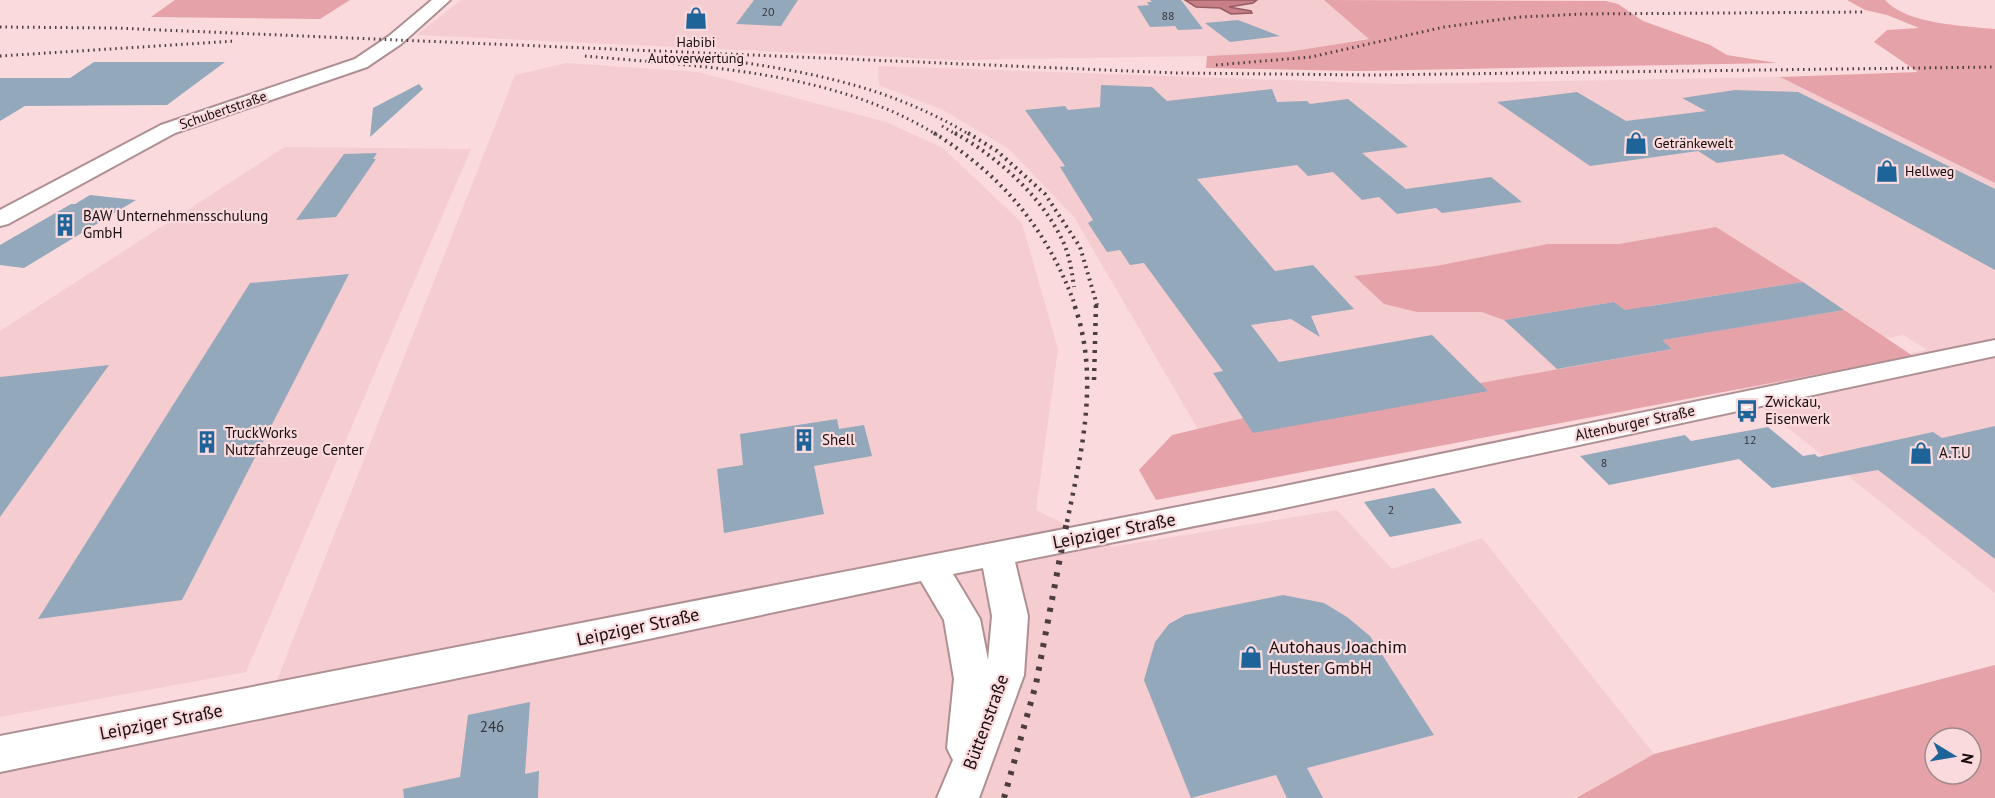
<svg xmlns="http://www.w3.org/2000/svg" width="1995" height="798" font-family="'PT Sans',sans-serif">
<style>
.built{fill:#f5ccd0}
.green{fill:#e5a3a9;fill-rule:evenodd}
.water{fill:#c97f87;stroke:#945d63;stroke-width:1.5}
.building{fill:#93a8bb}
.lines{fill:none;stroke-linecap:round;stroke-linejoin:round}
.minor-casing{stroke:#ae9093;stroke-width:4}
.minor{fill:#fff;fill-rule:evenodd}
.rail-far3{stroke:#4c3d3e;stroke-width:3;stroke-dasharray:1.5 4;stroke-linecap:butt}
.rail-far2{stroke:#4c3d3e;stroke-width:4;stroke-dasharray:2 4.5;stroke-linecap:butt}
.rail-far1{stroke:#4c3d3e;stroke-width:4.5;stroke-dasharray:3 6;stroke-linecap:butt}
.rail{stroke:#4c3d3e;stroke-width:6;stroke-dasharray:4 8;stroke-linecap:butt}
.labels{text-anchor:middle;stroke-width:4.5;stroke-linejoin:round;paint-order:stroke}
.number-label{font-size:12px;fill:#363439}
.far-poi-label{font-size:14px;fill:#170d0e;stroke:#fadadc;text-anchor:start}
.far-street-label{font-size:14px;fill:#170d0e;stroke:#fadadc}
.poi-label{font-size:15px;fill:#170d0e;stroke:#fadadc;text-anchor:start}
.street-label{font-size:15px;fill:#170d0e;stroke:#fadadc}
.near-number-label{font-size:15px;fill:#363439}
.near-street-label{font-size:18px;fill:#170d0e;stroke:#fadadc}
.near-poi-label{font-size:18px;fill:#170d0e;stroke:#fadadc;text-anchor:start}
</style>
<rect width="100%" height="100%" fill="#fadadc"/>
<g class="built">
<polygon points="461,0 1324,0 1370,38 1286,52 1207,56 960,60 417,35"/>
<polygon points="567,63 698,72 886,122 943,148 1022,223 1058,349 1036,510 1112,547 1337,510 1392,569 1482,538 1654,754 1574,798 0,798 0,774 261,721 515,75"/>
<polygon points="878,66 1398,84 1780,77 1995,183 1995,593 1739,389 1927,350 1902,334 1903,335 1217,462 1074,217 1009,149 943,110 879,85"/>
<polygon points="285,147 471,149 246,672 0,717 0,331"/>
</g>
<g class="green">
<polygon points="175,0 350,0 320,19 151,17"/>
<polygon points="1324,0 1606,1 1618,4 1643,21 1710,45 1727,55 1777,63 1359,71 1206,68 1207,56 1287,52 1369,39"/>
<path d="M1847,0H1885C1906,24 1964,26 1995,29V183L1780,77L1918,72L1874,42L1887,30L1919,28L1887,15L1865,10Z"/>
<polygon points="1716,227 1803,282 1649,306 1629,313 1614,302 1504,320 1482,312 1417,312 1384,304 1354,276 1436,266 1548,244 1619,244"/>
<polygon points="1844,310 1913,356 1156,500 1139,470 1172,435 1244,418 1480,383 1672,349 1657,336 1683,336"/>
<path d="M1995,665V798H1576L1654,754ZM1935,738H1971V774H1935Z"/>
</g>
<polygon class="water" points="1185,0 1257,0 1253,3 1229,7 1251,11 1252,13 1231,14 1220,8 1196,7"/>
<g class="building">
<polygon points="754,0 798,0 781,26 736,24"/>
<polygon points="1150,0 1181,0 1203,29 1178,30 1175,26 1150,27 1137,6 1149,5 1147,2 1152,2"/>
<polygon points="1238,20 1280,36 1230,42 1205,23"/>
<polygon points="94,62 225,62 167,105 25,106 0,121 0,78 70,78"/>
<polygon points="419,84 423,89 370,137 373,108"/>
<polygon points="1101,85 1152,87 1167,101 1272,89 1277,102 1307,101 1310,104 1348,99 1408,147 1362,153 1406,189 1491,177 1522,202 1442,213 1436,208 1397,214 1379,197 1362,200 1333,172 1308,176 1297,165 1197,179 1275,271 1313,265 1354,309 1311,316 1320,337 1291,319 1251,325 1279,362 1432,335 1488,391 1253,433 1213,373 1223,371 1144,263 1130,265 1120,250 1107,252 1088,223 1093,220 1060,167 1065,166 1025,110 1065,106 1068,110 1100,107"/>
<polygon points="1735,90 1798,92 1995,189 1995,270 1783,154 1717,163 1698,151 1590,166 1497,102 1577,92 1626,121 1706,111 1682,98"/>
<polygon points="377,153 373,159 376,159 336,217 296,220 344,154"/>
<polygon points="90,195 136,200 24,268 0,265 0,245 71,204 75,204"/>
<polygon points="349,274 182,600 38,619 250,283"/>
<polygon points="1803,282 1844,310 1662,340 1672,349 1557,369 1504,320 1614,302 1625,310"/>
<polygon points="109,365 0,517 0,377"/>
<polygon points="837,419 839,429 864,425 872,456 814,466 824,514 724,533 717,469 743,465 740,434"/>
<polygon points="1995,426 1995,559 1878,470 1772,488 1739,459 1609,485 1580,456 1685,435 1691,441 1768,427 1803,456 1815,454 1818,457 1933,432 1942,438"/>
<polygon points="1434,488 1462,523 1390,537 1364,502"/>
<polygon points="1283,595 1324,603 1347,617 1370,636 1434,735 1307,768 1323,798 1287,798 1276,775 1191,798 1144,680 1155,642 1169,624 1185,615"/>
<polygon points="530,702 525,774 539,771 538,798 404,798 403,789 460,777 468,715"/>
</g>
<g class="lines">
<g class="minor-casing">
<g id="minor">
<polygon points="432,0 450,0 401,44 367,67 175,133 8,224 0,226 0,210 161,125 355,59 389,36"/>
<path d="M1995,340V356L1275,510L1015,562L1028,616L1024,675L979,798H937L953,760L947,748L954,679L944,620L921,581L639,641L0,772V736L1275,488ZM983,568L992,616L988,660L980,619L953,574Z"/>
</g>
</g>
<use href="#minor" class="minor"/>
<g class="rail-far3">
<polyline points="0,27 114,28 1177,73 1372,75 1995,67"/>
<polyline points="0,56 235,41"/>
<path d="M585,56C703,67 832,70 937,135"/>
<path d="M746,63C827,75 899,92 970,135"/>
<polyline points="1216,65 1311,57 1444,27 1519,17 1584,14 1864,12"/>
<polyline points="942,126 957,135"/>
</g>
<g class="rail-far2">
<path d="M934,133C1003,176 1047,229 1075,305"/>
<path d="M955,133C999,158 1045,199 1065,246C1070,259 1072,273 1074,287"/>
<polyline points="968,133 997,151 1045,194 1080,247 1097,305"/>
</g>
<g class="rail-far1">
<polyline points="1094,380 1096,304"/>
<path d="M1067,522C1082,450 1100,376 1074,304"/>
</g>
<polyline class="rail" points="1004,798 1036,684 1067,521"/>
</g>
<defs>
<g id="shop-bare" transform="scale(1.8)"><path d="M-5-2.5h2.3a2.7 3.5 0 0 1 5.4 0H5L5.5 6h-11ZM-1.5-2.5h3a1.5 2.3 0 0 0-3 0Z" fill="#1e6498" stroke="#fadadc" stroke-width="2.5" paint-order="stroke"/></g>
<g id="building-bare" transform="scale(1.8)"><path d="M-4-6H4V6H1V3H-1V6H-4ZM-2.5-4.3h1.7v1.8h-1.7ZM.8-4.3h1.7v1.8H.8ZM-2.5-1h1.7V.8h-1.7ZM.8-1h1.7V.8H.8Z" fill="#1e6498" stroke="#fadadc" stroke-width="2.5" paint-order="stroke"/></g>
<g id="bus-bare" transform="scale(1.8)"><path d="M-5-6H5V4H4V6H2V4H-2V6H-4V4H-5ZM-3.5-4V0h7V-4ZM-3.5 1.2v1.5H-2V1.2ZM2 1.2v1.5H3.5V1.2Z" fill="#1e6498" stroke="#fadadc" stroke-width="2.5" paint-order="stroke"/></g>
</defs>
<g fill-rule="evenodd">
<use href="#shop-bare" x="696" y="18"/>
<use href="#shop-bare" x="1636" y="143"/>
<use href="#shop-bare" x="1887" y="171"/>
<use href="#building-bare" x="65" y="225"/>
<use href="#bus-bare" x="1747" y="411"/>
<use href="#building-bare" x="804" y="440"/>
<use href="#building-bare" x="207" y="442"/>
<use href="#shop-bare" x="1921" y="453"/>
<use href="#shop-bare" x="1251" y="657"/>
</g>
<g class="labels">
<g class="number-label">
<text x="768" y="16">20</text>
<text x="1168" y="20">88</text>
<text x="1750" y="444">12</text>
<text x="1604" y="467">8</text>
<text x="1391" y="514">2</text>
</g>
<g class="far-poi-label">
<text x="696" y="47" text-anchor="middle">Habibi<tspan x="696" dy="16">Autoverwertung</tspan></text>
<text x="1654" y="148">Getränkewelt</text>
<text x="1905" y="176">Hellweg</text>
</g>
<g class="far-street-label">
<text transform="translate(223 110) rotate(-19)" y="5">Schubertstraße</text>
</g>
<g class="poi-label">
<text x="83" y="221">BAW Unternehmensschulung<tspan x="83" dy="17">GmbH</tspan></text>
<text x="1765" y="407">Zwickau,<tspan x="1765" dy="17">Eisenwerk</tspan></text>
<text x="225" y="438">TruckWorks<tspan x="225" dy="17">Nutzfahrzeuge Center</tspan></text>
<text x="822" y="445">Shell</text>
<text x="1939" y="458">A.T.U</text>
</g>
<g class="street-label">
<text transform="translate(1635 423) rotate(-12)" y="5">Altenburger Straße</text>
</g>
<g class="near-number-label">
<text x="492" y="732">246</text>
</g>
<g class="near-street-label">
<text transform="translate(1114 531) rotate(-11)" y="6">Leipziger Straße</text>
<text transform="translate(638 627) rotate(-12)" y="6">Leipziger Straße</text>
<text transform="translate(161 722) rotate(-11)" y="6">Leipziger Straße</text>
<text transform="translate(986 722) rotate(-70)" y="6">Büttenstraße</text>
</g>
<g class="near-poi-label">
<text x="1269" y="653">Autohaus Joachim<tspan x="1269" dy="21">Huster GmbH</tspan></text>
</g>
</g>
<g transform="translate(1953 756) rotate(101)"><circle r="28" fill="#fadadc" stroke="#9f888a" stroke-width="1.5"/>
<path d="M0-4.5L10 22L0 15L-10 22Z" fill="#1e6498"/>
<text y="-9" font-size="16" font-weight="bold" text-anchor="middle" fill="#170d0e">N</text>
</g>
</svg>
